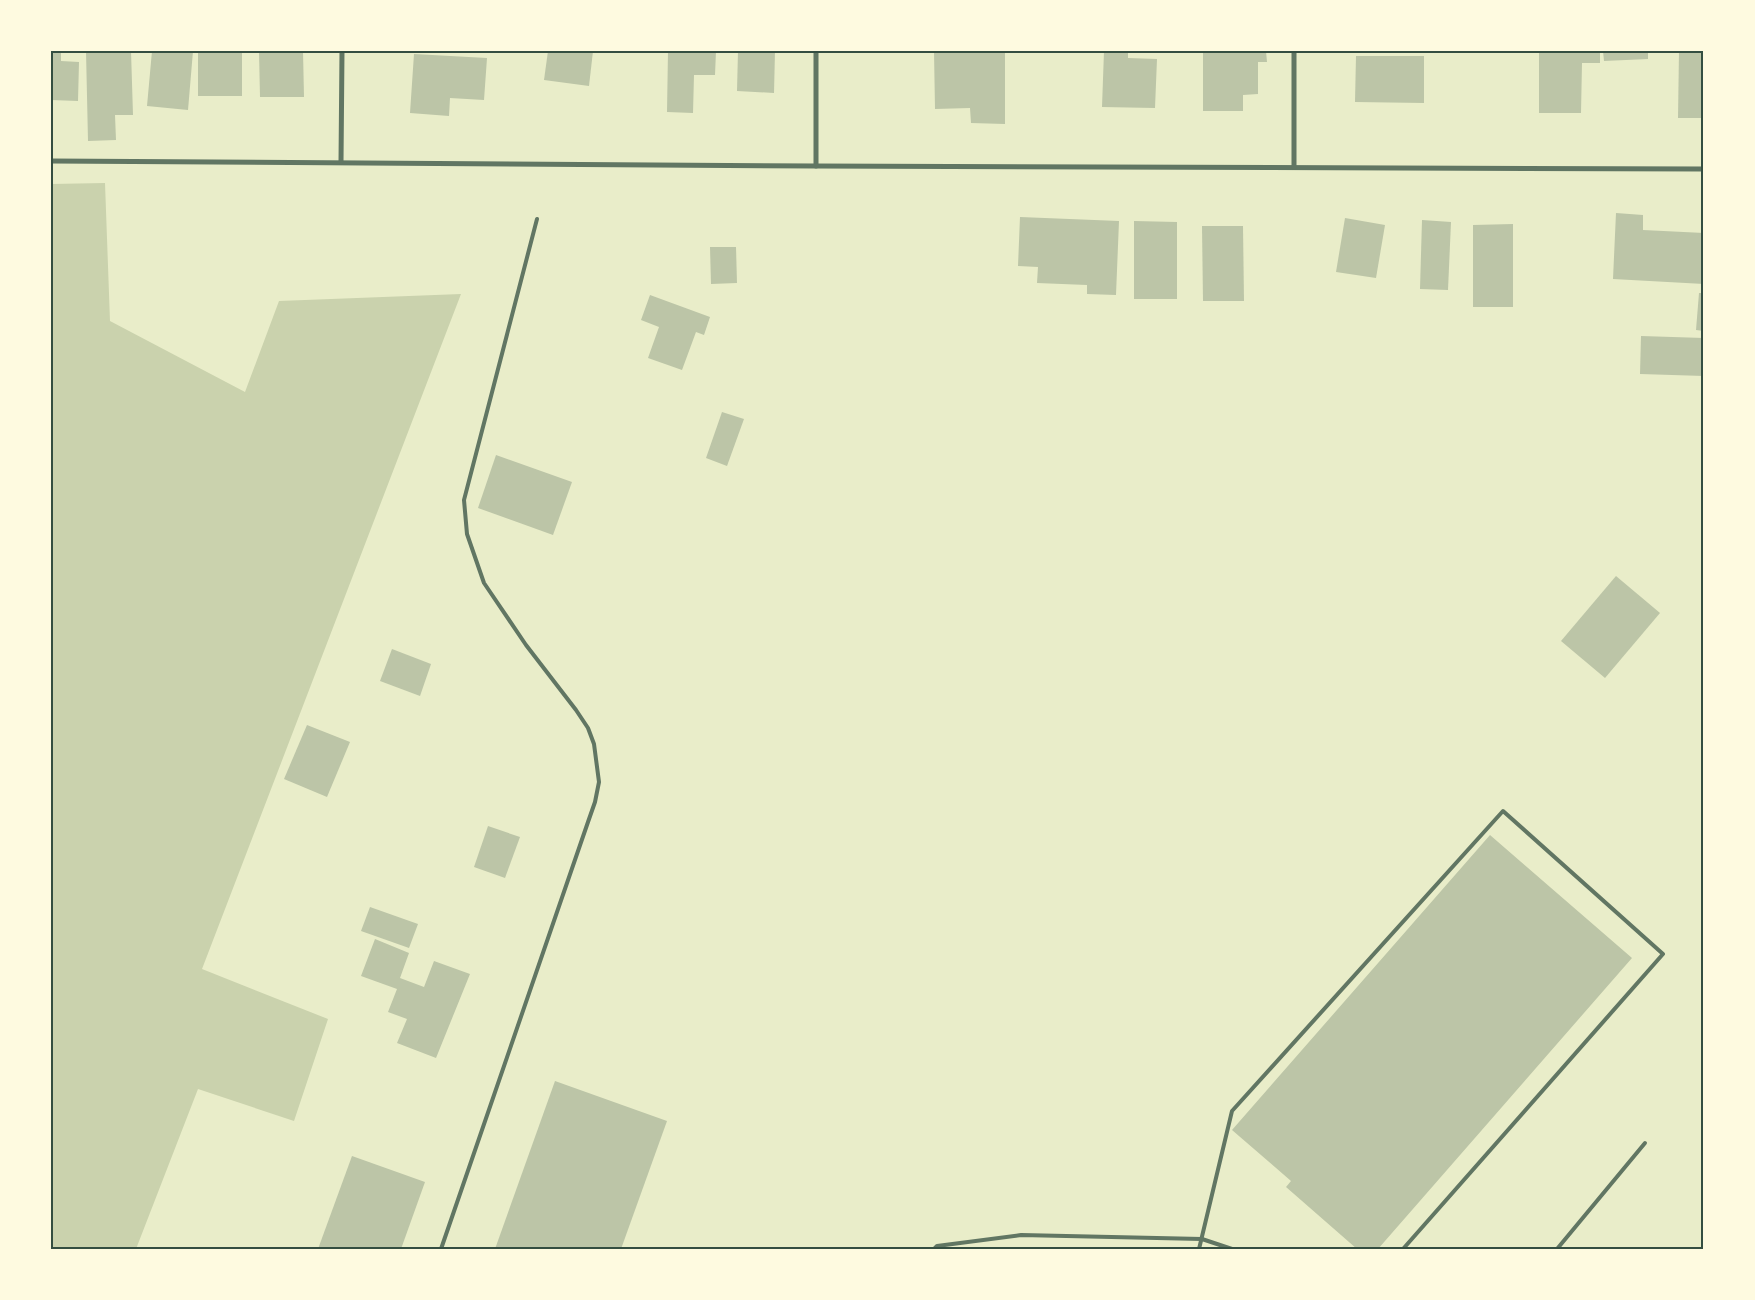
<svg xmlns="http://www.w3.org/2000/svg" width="1755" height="1300" font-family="'Open Sans',sans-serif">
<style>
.green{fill:#cad2ad}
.building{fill:#bcc5a7}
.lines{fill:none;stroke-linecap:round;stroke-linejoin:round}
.service{stroke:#617663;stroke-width:4}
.minor{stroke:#617663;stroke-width:5}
.neatline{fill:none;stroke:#344e41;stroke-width:2}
</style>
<rect width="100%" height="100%" fill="#e9edc9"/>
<polygon class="green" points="105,183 110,321 245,392 279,301 461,294 202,969 328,1019 294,1121 198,1089 136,1249 51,1249 51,184"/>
<g class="building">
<polygon points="51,51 61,51 61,61 79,62 78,101 51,100"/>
<polygon points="86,51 131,51 133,115 115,115 116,140 88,141"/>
<polygon points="152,51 193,51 188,110 147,106"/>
<rect x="198" y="51" width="44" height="45"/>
<polygon points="259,51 303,51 304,97 260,97"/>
<polygon points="548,51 593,51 589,86 544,80"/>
<polygon points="668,51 716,51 715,75 694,75 693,113 667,112"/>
<polygon points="738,51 775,51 774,93 737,91"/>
<polygon points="934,51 1005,51 1005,124 971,123 970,108 935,109"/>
<polygon points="1104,51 1128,51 1128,58 1157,59 1155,108 1102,107"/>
<polygon points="1203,51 1266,51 1267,62 1258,62 1258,94 1243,95 1243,111 1203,111"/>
<polygon points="1539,51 1600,51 1600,63 1582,63 1581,113 1539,113"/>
<polygon points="1603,51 1648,51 1648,59 1604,61"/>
<polygon points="1679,51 1704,51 1704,118 1678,118"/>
<polygon points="414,54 487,58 484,100 450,98 449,116 410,113"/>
<polygon points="1356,56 1424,56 1424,103 1355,102"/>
<polygon points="1616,213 1643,215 1643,230 1704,233 1704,284 1613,279"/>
<polygon points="1020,217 1119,221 1116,295 1087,294 1087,285 1037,283 1038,267 1018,266"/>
<polygon points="1345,218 1385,225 1376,278 1336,272"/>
<polygon points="1422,220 1451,222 1448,290 1420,289"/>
<polygon points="1134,221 1177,222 1177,299 1134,299"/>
<polygon points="1513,224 1513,307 1473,307 1473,225"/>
<polygon points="1202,226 1243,226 1244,301 1203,301"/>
<polygon points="710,247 736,247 737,283 711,284"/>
<polygon points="1699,293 1704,293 1704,331 1696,330"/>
<polygon points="650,295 710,317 704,335 696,332 682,370 648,358 659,327 641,320"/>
<polygon points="1641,336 1704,338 1704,376 1640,374"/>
<polygon points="722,412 744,419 727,466 706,458"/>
<polygon points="496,455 572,482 553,535 478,508"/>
<polygon points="1616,576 1660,613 1605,678 1561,641"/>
<polygon points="392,649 431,664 420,696 380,681"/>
<polygon points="307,725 350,742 327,797 284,779"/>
<polygon points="488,826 520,837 505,878 474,867"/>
<polygon points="1490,835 1632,958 1378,1249 1357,1249 1286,1187 1291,1181 1232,1130"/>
<polygon points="370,907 418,924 409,948 361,931"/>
<polygon points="375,939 409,953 400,978 424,987 434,961 470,974 436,1058 397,1043 407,1019 388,1012 397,989 361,976"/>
<polygon points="555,1081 667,1121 621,1249 495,1249"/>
<polygon points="352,1156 425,1182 401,1249 318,1249"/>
</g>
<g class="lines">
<g class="service">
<polyline points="441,1249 588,822 595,802 599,782 594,744 588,728 576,710 526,645 484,583 467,534 464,500 537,219"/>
<polyline points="934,1249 937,1246 1021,1235 1202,1239 1232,1249"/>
<polyline points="1199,1249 1232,1111 1503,811 1663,954 1403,1249"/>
<polyline points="1557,1249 1645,1143"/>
</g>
<g class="minor">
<polyline points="816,51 816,166"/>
<polyline points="51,161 816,166 1704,169"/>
<polyline points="341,162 342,51"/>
<polyline points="1294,167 1294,51"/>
</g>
</g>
<rect width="1755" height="1300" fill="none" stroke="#fefae0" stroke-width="105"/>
<rect x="52" y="52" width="1650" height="1196" class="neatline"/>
</svg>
